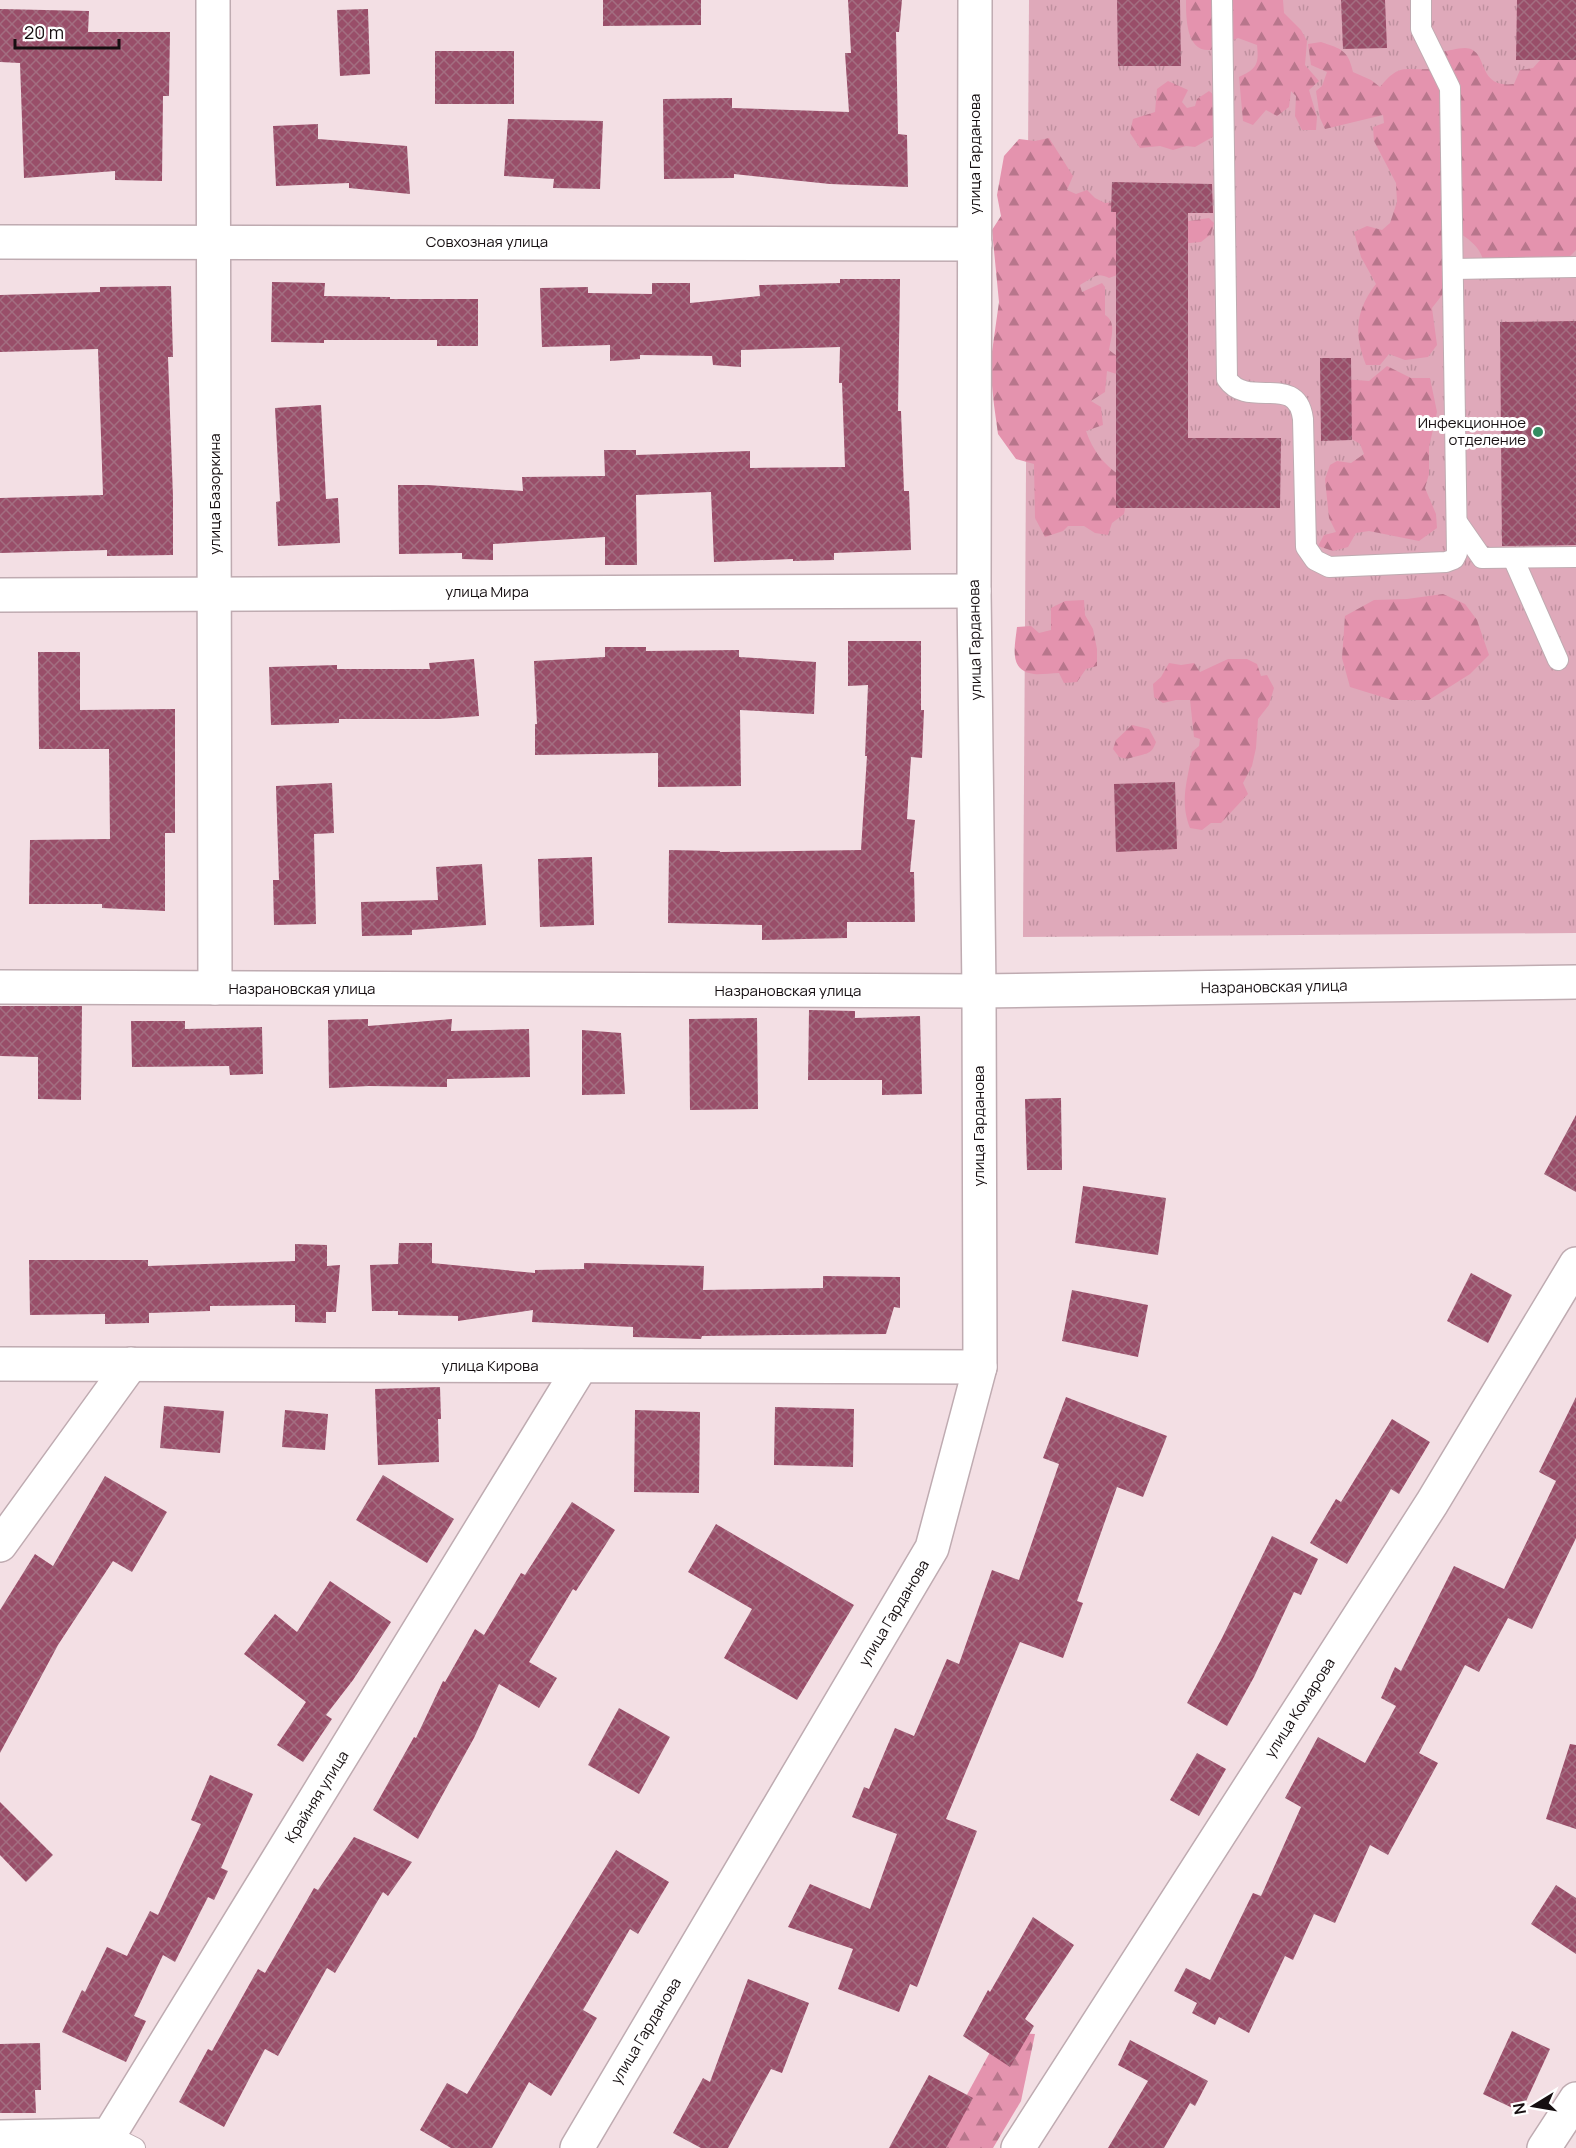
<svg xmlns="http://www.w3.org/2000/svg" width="1576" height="2148" font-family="Manrope,sans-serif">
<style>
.grass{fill:url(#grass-tufts)}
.forest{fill:url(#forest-firs)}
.building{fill:url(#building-cross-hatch)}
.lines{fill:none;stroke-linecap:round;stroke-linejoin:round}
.service-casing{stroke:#bfabb1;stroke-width:22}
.minor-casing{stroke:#bfabb1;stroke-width:36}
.tertiary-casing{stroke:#bfabb1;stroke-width:36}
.service{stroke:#fff;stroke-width:20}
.minor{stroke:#fff;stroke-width:33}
.tertiary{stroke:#fff;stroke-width:33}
.poi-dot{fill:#348d62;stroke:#fff;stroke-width:2}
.labels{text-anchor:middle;stroke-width:6;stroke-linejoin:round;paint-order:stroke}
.street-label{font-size:15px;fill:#160f11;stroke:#fff}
.poi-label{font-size:15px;fill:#160f11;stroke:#fff;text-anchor:end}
</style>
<defs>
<pattern id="grass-tufts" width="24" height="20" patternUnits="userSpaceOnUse" patternTransform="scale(1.5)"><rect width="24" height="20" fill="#dfa9ba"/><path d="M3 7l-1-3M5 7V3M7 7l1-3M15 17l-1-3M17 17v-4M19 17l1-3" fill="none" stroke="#bf909f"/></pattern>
<pattern id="forest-firs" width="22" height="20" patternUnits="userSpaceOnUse" patternTransform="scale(1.5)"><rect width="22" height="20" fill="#e493ae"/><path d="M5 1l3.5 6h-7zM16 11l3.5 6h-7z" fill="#b8768c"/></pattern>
<pattern id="building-cross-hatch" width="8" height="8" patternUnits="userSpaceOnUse" patternTransform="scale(1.5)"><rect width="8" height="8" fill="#994e69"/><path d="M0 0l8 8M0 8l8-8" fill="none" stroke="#a36e81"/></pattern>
</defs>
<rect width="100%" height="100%" fill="#f3dfe4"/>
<polygon class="grass" points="1029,0 1576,0 1576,933 1023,937"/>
<g class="forest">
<path d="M1186,0H1283L1284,13L1301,30L1307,41L1305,65L1319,81L1309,90L1317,117L1316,130H1302L1295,116L1296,96L1291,91L1289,107L1277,116L1266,110L1253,125L1243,121L1239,77C1257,69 1259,64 1257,45L1238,38C1231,41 1223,47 1216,49C1186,57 1186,19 1186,0Z"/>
<path d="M1321,42C1342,49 1348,50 1353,72L1371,80L1380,87C1400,62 1405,71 1433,69L1441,52C1448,51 1457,48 1465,48C1490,49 1475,89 1514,84L1520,70L1533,68L1542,58L1576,49V250L1566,260L1486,271C1482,251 1477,245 1461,234L1446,290L1432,308L1437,345L1428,357L1405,360L1389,354L1380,365H1366C1354,334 1355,311 1376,284L1361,257L1354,232L1367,226L1382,230L1390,223L1397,202L1396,183L1374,141L1373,127L1384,123L1383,115L1325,129L1320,118L1316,91L1322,86L1327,72L1311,65L1308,44Z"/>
<polygon points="1168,81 1188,90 1182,102 1187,108 1195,106 1197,99 1209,91 1232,109 1216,135 1195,147 1186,146 1173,150 1160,146 1140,148 1130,133 1133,119 1155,112 1157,89"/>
<path d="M1049,138L1073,176L1067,190L1076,194L1087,190L1095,198L1105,203L1118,202L1176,223L1209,218L1214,223L1211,234L1201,242L1178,244L1120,274L1109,278C1096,271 1091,279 1080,285L1082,292L1102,283L1105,287V315C1117,322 1111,338 1109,350L1125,362L1123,376L1107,371L1105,392L1091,401L1101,407L1103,425L1086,431C1093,451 1103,464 1121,476L1126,503L1124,514L1112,523L1108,535L1095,533L1084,526H1068L1063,531L1045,537L1035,518L1034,464L1016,459L998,434L994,405L990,366L999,302L992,230L1001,216L997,195L1004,156L1019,139L1035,141Z"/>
<polygon points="1387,366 1411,378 1430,378 1437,412 1429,447 1429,474 1425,488 1436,514 1437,528 1419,541 1369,531 1356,533 1348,547 1333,551 1318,546 1324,535 1336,532 1329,518 1325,479 1330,465 1337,461 1351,463 1364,454 1360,444 1342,433 1343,379 1369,381"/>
<polygon points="1443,594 1465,604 1477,620 1489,655 1470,674 1429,700 1392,700 1350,687 1342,658 1345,616 1374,600 1407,599"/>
<path d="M1084,600L1085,615L1093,629L1097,649V666L1086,669L1077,682L1064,683L1059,673C1051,673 1040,675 1034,674C1008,671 1015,646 1017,627L1031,626L1039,633L1051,630V608L1065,601Z"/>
<path d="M1228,659H1247L1257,664L1261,676L1267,675L1274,688L1269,705L1258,719L1256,748L1252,766L1243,783L1248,794L1221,823H1211L1202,830L1190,828C1179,800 1188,780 1192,752L1199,746L1200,739L1194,737L1190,700H1176L1163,703L1154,697L1153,684L1161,677L1169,663L1181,665L1194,663L1200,672Z"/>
<path d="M1132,725L1149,729L1156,742C1152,753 1149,753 1138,756C1128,758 1130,760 1119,757L1113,749L1116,740Z"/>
<polygon points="1001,2032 1035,2034 1021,2101 993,2148 938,2148"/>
</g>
<g class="building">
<polygon points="603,0 701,0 701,25 603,26"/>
<polygon points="848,0 902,0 899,32 896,32 898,134 907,135 908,187 830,184 734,174 734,178 664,179 663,99 732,98 732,108 849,112 845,53 851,53"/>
<polygon points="1117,0 1180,0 1181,66 1118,66"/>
<polygon points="1341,0 1385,0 1387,48 1343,49"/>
<polygon points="1517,0 1576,0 1576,60 1516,60"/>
<polygon points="0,9 89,11 88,32 170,32 169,96 163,96 162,181 115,180 115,171 24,178 20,63 0,62"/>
<polygon points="368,9 370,74 340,76 337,10"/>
<rect x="435" y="51" width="79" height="53"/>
<polygon points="508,119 603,121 600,189 553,188 554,179 504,176"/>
<polygon points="318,124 318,139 407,146 410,194 349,188 349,183 276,186 273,126"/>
<polygon points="1112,182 1212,184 1213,213 1188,213 1188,438 1281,438 1280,508 1116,508 1116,212 1111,212"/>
<polygon points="840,279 900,279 898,411 901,411 904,491 909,491 911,550 834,553 834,560 793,561 793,559 714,562 711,492 636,495 637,565 605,565 605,537 493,544 493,560 462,559 462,553 399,554 398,485 427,485 523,491 522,477 605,476 604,450 636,450 636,455 750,451 750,468 845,467 842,383 839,383 840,347 741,350 741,367 713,365 712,356 640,355 640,359 610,361 610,345 542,347 540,288 588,287 588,293 652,294 652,283 690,283 690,303 760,296 759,285 840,283"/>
<polygon points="272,282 325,283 324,296 390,297 390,299 478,299 478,346 437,346 437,340 324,340 324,343 271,342"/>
<polygon points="171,286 173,357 168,357 173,497 173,555 107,556 107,550 0,553 0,498 103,495 98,349 0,352 0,295 100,292 100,287"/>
<polygon points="1576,321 1576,545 1502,546 1500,322"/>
<polygon points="1320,358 1351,358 1352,440 1321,441"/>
<polygon points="321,405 326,499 338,498 340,543 278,546 276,502 280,501 275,408"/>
<polygon points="848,641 921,641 921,710 924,710 922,758 911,757 907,819 915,820 910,872 914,872 915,922 847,922 847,938 762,940 762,925 668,923 669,850 720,851 720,852 861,850 867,756 865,756 868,685 848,686"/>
<polygon points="605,647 646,647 646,651 739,650 739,657 816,662 814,714 740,710 741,786 658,787 658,753 535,755 535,724 537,724 534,661 605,657"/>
<polygon points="38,652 80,652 80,710 175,709 175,833 165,833 165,911 102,908 102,904 29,904 30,840 110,839 109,749 39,749"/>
<polygon points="474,659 479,716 440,719 339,719 339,723 271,725 269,667 337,665 337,669 430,669 429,663"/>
<polygon points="1175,782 1177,849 1116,852 1114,784"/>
<polygon points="332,783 334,833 314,834 316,924 274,925 273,880 279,880 276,786"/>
<polygon points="592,857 594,925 540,927 538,859"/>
<polygon points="482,864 486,925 412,930 412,935 362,936 361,902 438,900 436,867"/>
<polygon points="0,1006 82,1006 81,1100 38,1099 38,1057 0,1056"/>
<polygon points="809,1010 855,1011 855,1018 920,1016 922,1094 882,1095 882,1080 808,1080"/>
<polygon points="757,1018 758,1109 690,1110 689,1019"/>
<polygon points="368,1019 368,1026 452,1019 451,1031 529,1029 530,1077 447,1079 447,1087 369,1086 329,1088 328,1020"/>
<polygon points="131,1021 185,1021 185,1029 262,1027 263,1074 230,1075 229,1066 132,1067"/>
<polygon points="582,1030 621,1033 625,1094 582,1095"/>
<polygon points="1061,1098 1062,1170 1027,1170 1025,1099"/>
<polygon points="1576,1115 1576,1192 1544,1174"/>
<polygon points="1083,1186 1166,1198 1158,1255 1075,1243"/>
<polygon points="399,1243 432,1243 432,1263 535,1273 535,1270 584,1269 584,1263 704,1266 703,1290 823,1288 823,1276 900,1277 900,1308 894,1307 886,1334 702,1336 701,1339 633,1337 633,1327 532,1322 533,1310 458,1321 458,1316 398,1315 398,1311 372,1311 370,1265 398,1264"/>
<polygon points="295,1244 327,1245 327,1266 340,1265 336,1312 326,1312 326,1323 295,1322 295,1305 210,1306 210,1311 149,1313 149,1323 105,1324 105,1314 30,1315 29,1260 148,1260 148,1266 295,1261"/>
<polygon points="1471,1273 1512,1295 1488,1343 1447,1321"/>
<polygon points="1072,1290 1148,1305 1138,1357 1062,1341"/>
<polygon points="440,1387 441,1419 438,1419 439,1462 378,1465 375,1389"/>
<polygon points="1066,1397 1167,1436 1143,1497 1117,1487 1077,1601 1083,1603 1063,1658 1020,1642 946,1819 977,1831 917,1987 910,1984 899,2012 838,1989 853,1949 788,1927 810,1884 870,1909 897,1834 852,1817 864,1787 869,1789 895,1728 914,1736 947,1659 959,1664 992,1570 1019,1580 1059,1464 1043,1458"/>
<polygon points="1576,1397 1576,1538 1532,1629 1508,1618 1479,1672 1465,1665 1419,1753 1438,1763 1388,1855 1370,1845 1335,1923 1314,1914 1293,1960 1285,1956 1249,2033 1219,2017 1215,2025 1192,2013 1197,2003 1174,1991 1186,1968 1210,1980 1253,1893 1261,1896 1301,1807 1285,1798 1318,1737 1365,1763 1396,1706 1381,1698 1395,1667 1401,1671 1454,1566 1504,1589 1556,1481 1539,1472"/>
<polygon points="164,1406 224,1411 220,1453 160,1448"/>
<polygon points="775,1407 854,1409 853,1467 774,1465"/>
<polygon points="285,1410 328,1414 325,1450 282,1447"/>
<polygon points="635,1410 700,1412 699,1493 634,1492"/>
<polygon points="1392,1419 1430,1442 1399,1494 1391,1489 1347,1564 1310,1543 1336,1499 1341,1502"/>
<polygon points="383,1475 454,1519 427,1563 356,1520"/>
<polygon points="105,1476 167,1512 132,1572 113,1561 58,1645 0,1753 0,1610 35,1554 53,1566"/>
<polygon points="572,1502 615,1530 576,1591 573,1589 529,1662 557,1678 539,1708 499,1684 474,1738 418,1839 373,1810 414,1737 416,1738 443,1681 445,1682 475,1629 484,1635 521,1573 525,1575"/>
<polygon points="716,1524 854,1605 797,1700 724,1658 752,1609 688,1572"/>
<polygon points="1272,1536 1318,1559 1301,1595 1294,1592 1254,1677 1227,1726 1187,1703 1222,1638"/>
<polygon points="330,1581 391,1622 353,1680 326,1715 332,1719 303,1762 277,1745 306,1702 244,1654 275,1614 297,1632"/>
<polygon points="619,1708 670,1737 639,1794 588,1765"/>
<polygon points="1570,1744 1576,1745 1576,1829 1546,1819"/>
<polygon points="1197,1753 1226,1769 1199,1816 1170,1800"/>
<polygon points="210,1775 253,1794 221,1868 228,1871 214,1900 208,1897 175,1962 163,1955 134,2016 146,2021 126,2062 62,2032 82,1990 85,1992 107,1947 127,1956 150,1911 158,1915 201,1824 191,1820"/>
<polygon points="0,1802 53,1855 26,1882 0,1855"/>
<polygon points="354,1837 412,1862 388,1896 383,1892 335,1973 327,1968 278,2056 265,2049 224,2127 179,2102 208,2049 212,2051 258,1969 265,1973 314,1888 318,1890"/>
<polygon points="616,1850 669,1882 638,1934 630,1929 583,2010 597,2018 551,2096 529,2082 492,2148 451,2148 420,2130 447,2083 467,2094"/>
<polygon points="1556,1885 1576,1898 1576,1954 1531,1924"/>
<polygon points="1033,1917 1074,1945 1025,2019 1034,2026 1010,2067 963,2036 988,1990 990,1992"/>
<polygon points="748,1979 809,2003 782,2073 771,2069 728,2148 701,2148 673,2133 703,2078 710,2082"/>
<polygon points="1512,2031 1550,2049 1521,2112 1483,2094"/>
<polygon points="1130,2040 1208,2081 1195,2106 1190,2103 1164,2148 1108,2148 1148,2081 1118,2065"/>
<polygon points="40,2043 41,2090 35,2090 36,2113 0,2113 0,2044"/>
<polygon points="929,2075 973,2098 946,2148 889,2148"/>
</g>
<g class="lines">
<g class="service-casing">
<g id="service">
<path d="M1222,0L1227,379C1248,410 1297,372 1303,419L1306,547L1315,560L1329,567L1446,562L1454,559L1457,553L1450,88L1421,29V0"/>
<polyline points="1453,269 1576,267"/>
<polyline points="1457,522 1482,558 1576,557"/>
<polyline points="1513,558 1558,660"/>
<polyline points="109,2135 135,2148"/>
</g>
</g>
<g class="minor-casing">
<g id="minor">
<polyline points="0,242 975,244"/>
<polyline points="0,595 974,591"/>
<polyline points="0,1364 980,1367"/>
<polyline points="0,1545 131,1364"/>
<polyline points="0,2137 109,2135 581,1366"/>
<polyline points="577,2148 932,1548 980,1367 979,991"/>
<polyline points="1018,2148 1432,1503 1576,1264"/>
<polyline points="1544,2148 1576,2099"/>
</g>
</g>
<g class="tertiary-casing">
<g id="tertiary">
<polyline points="213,0 215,988"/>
<polyline points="975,0 974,591 979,991"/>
<polyline points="0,987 979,991 1576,982"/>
</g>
</g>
<use href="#service" class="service"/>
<use href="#minor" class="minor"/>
<use href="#tertiary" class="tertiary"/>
</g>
<circle class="poi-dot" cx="1538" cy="432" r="6"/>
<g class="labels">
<g class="street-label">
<text transform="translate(975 154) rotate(-90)" y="5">улица Гарданова</text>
<text x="487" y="247">Совхозная улица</text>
<text transform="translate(215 494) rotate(-90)" y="5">улица Базоркина</text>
<text x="487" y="597">улица Мира</text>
<text transform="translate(975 640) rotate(-91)" y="5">улица Гарданова</text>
<text transform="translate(1274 987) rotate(-1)" y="5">Назрановская улица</text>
<text x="302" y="994">Назрановская улица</text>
<text x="788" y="996">Назрановская улица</text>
<text transform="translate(979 1126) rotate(-90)" y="5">улица Гарданова</text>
<text x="490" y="1371">улица Кирова</text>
<text transform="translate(894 1613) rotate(-59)" y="5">улица Гарданова</text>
<text transform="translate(1300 1708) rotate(-57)" y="5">улица Комарова</text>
<text transform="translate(317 1797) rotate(-58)" y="5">Крайняя улица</text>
<text transform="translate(646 2031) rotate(-59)" y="5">улица Гарданова</text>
</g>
<g class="poi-label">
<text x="1526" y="428">Инфекционное<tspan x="1526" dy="17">отделение</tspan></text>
</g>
</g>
<g transform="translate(1534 2106) rotate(259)" stroke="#ffffff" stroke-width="4.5" paint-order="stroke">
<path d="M0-4.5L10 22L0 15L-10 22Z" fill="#160f11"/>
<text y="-9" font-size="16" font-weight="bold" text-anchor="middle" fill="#160f11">N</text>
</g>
<path d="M15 39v9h104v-9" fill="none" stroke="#160f11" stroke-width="3"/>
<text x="24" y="39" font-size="18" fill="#160f11" stroke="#ffffff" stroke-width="4.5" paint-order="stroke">20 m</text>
</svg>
